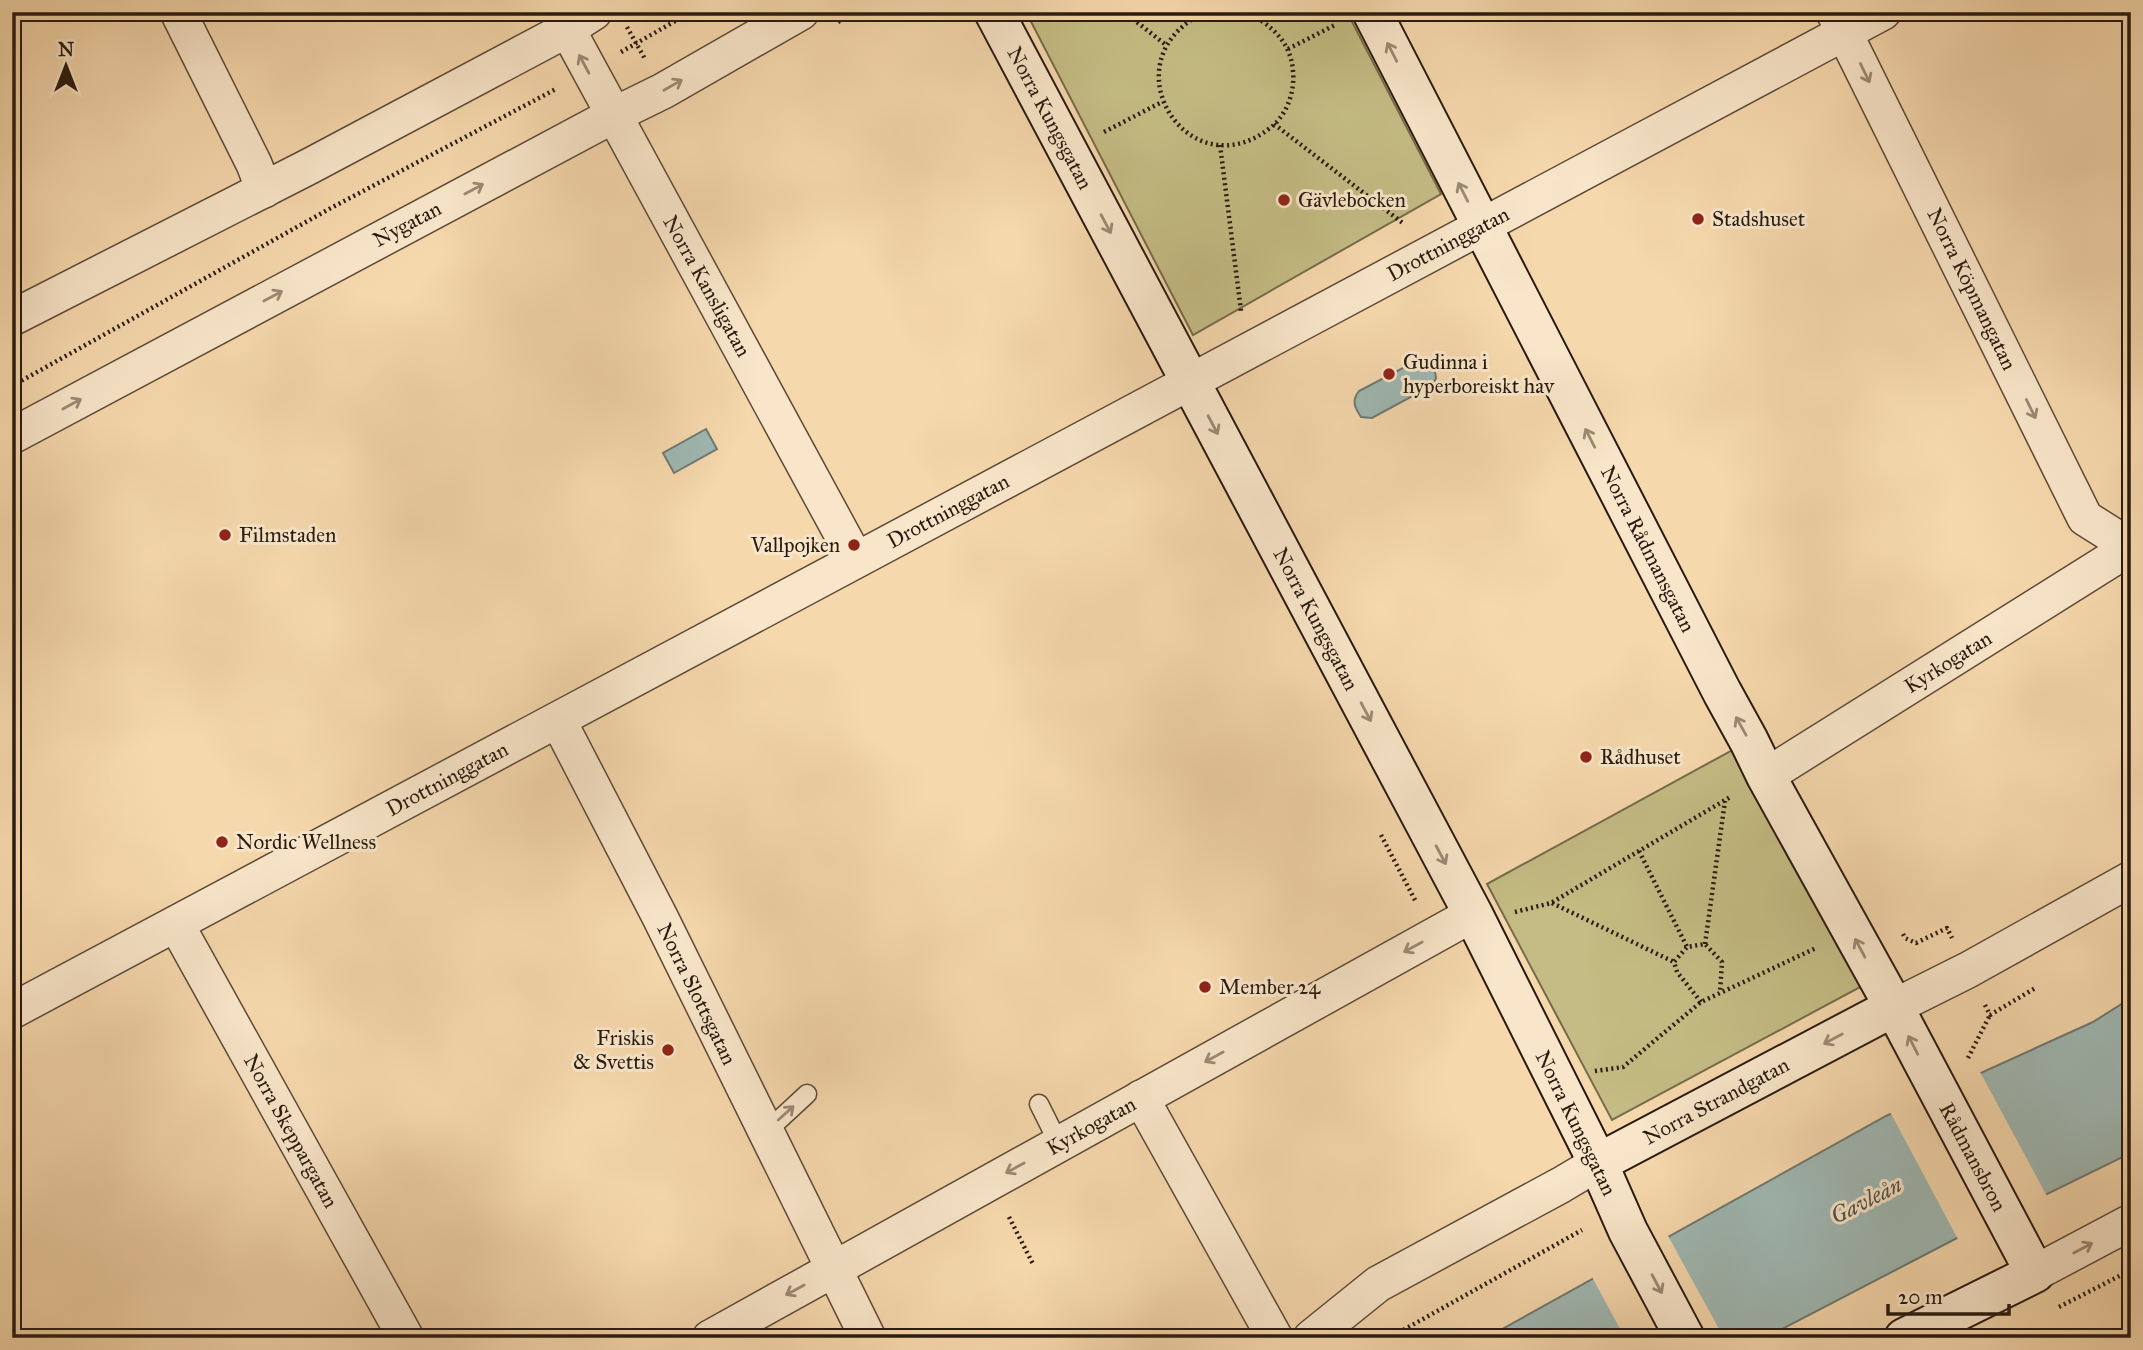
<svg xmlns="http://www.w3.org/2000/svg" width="2143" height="1350" font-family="'IM FELL Great Primer',serif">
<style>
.green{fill:#c4bc84;stroke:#766b4a;stroke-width:2}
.water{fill:#9fb8b3;stroke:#6f7972;stroke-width:2}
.pier{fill:#f6d8ad}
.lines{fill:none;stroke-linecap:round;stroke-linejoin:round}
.lane-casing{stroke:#5c4a37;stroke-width:21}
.street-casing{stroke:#5c4a37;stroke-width:38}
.secondary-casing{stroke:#281a10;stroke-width:42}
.path{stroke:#281a10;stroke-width:4.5;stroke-dasharray:2 3.5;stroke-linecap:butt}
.lane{stroke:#f9e6ca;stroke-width:18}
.street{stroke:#f9e6ca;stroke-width:35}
.secondary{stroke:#f9e6ca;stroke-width:38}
.oneway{stroke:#9b8a76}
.poi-dot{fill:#8f2418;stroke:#f9e6ca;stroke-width:2.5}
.labels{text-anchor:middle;stroke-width:6;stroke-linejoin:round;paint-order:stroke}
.street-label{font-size:21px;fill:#281a10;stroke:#f9e6ca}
.poi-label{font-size:21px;fill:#281a10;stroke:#f9e6ca;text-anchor:start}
.water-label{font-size:23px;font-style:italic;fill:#525149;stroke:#f9e6ca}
</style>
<rect width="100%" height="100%" fill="#f6d8ad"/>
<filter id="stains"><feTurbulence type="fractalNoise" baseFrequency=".00286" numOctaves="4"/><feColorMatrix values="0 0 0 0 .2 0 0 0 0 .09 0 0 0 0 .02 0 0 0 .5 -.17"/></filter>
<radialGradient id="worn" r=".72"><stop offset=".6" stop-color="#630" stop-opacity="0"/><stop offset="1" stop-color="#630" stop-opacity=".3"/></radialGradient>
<g class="green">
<polygon points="1026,12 1347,12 1441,194 1193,335"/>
<polygon points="1749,741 1877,978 1612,1120 1487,884"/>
</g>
<g class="water">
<path d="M1418,360C1430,360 1435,367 1436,378L1433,385L1372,418L1361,417C1355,408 1351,401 1359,391Z"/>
<polygon points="706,429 717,449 674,473 663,453"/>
<polygon points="2131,998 2131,1153 1959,1237 1765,1338 1486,1338 1886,1116 2093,1022"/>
</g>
<g class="pier">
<polygon points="1979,1070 2048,1198 1959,1241 1889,1110"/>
<polygon points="1667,1234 1724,1338 1625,1338 1592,1277"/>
</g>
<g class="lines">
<g class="lane-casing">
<g id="lane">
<polyline points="1039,1104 1059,1144"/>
<polyline points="766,1132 807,1094"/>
</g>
</g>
<g class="street-casing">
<g id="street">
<polyline points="178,12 254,164 264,190"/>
<polyline points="558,12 856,560"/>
<polyline points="1834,12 2085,518 2131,547"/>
<polyline points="12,318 310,166 566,30 594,12"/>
<polyline points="12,436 612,116 663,91 801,12"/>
<polyline points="558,720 660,917 868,1338"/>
<polyline points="1766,776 2131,547"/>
<polyline points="176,924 406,1338"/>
<polyline points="1894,1007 1968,970 2131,879"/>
<polyline points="12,1011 1883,12"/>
<polyline points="1141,1098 1275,1338"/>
<polyline points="2035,1273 2131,1222"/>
<polyline points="710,1338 1473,914"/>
<polyline points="1311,1338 1378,1284 1561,1185 1598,1163"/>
</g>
</g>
<g class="secondary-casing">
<g id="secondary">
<polyline points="994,12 1473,914 1598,1163 1628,1231 1685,1338"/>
<polyline points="1372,12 1722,692 1749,741 1766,776 1894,1007 2035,1273 1904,1338"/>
<polyline points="1598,1163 1894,1007"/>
</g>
</g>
<g class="path">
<polyline points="1124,12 1166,45"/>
<path d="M1206,12C1104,58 1187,193 1270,128C1287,115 1295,92 1293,71C1291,42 1270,23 1245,12"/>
<polyline points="838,22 855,12"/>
<polyline points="627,27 645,59"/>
<polyline points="1288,49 1337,24"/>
<polyline points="621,52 691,12"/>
<polyline points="1274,124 1404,224"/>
<polyline points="1104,132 1162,102"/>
<polyline points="1220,145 1241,311"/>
<polyline points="12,386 331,208 556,89"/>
<polyline points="1381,835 1416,902"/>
<polyline points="1639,851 1687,947"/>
<polyline points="1552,903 1674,962"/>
<polyline points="1515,912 1551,903 1732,796"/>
<polyline points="1903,934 1905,938 1916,943 1947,928 1952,938"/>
<polyline points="2124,935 2131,930"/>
<polyline points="1705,944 1725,801"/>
<polyline points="1701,1002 1677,972 1674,962 1687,947 1705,944 1722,962 1720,992"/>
<polyline points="1985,1005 1990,1015 2037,987"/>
<polyline points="1968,1058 1990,1015"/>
<polyline points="1595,1071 1623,1067 1701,1002 1816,948"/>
<polyline points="1009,1217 1033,1264"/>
<polyline points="2059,1307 2131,1270"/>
<polyline points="1389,1338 1582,1230"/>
</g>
<use href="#lane" class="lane"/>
<use href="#street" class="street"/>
<use href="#secondary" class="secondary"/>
</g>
<defs><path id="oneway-shaft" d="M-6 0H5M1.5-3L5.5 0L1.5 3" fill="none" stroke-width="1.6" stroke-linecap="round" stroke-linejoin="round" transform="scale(1.75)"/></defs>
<g class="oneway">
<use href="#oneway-shaft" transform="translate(1392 52) rotate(-117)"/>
<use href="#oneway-shaft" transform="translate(584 64) rotate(-118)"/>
<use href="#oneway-shaft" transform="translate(1865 73) rotate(64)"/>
<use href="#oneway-shaft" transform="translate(673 85) rotate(-30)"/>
<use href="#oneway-shaft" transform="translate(474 189) rotate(-28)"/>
<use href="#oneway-shaft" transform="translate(1463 192) rotate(-117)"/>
<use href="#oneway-shaft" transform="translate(1106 224) rotate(62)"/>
<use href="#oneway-shaft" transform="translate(273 296) rotate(-28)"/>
<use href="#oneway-shaft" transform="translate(72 404) rotate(-29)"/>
<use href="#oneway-shaft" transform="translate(2031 409) rotate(64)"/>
<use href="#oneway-shaft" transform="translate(1213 425) rotate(62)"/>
<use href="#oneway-shaft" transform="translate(1590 438) rotate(-117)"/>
<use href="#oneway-shaft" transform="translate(1366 712) rotate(62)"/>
<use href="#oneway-shaft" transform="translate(1741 726) rotate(-119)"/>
<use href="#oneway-shaft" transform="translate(1441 855) rotate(62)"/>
<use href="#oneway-shaft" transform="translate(1413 947) rotate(151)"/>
<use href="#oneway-shaft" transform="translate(1860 948) rotate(-118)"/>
<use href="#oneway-shaft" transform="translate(1833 1039) rotate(152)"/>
<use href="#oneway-shaft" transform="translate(1913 1045) rotate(-117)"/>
<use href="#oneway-shaft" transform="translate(1214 1057) rotate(151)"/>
<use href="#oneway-shaft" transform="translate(786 1113) rotate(-42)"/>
<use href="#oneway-shaft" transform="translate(1015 1168) rotate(151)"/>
<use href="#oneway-shaft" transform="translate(2083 1248) rotate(-28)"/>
<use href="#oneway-shaft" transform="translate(1657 1284) rotate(62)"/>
<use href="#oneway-shaft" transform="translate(795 1290) rotate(151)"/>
</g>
<g class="poi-dot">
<circle cx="1284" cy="200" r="7"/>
<circle cx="1698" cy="219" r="7"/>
<circle cx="1389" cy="374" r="7"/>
<circle cx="225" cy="535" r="7"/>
<circle cx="854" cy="545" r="7"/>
<circle cx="1586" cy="757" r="7"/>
<circle cx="222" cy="842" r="7"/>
<circle cx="1205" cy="987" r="7"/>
<circle cx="668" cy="1050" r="7"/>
</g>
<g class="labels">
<g class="street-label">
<text transform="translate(1050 118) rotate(62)" y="7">Norra Kungsgatan</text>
<text transform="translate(407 224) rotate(-28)" y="7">Nygatan</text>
<text transform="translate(1448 244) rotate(-28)" y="7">Drottninggatan</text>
<text transform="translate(707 286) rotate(61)" y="7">Norra Kansligatan</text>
<text transform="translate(1972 289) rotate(64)" y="7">Norra Köpmangatan</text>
<text transform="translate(948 511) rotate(-28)" y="7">Drottninggatan</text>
<text transform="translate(1648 549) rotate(63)" y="7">Norra Rådmansgatan</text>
<text transform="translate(1316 619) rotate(62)" y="7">Norra Kungsgatan</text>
<text transform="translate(1948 662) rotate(-32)" y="7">Kyrkogatan</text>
<text transform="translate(447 779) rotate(-28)" y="7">Drottninggatan</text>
<text transform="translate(697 994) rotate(64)" y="7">Norra Slottsgatan</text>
<text transform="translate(1716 1101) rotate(-28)" y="7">Norra Strandgatan</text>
<text transform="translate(1576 1123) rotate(64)" y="7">Norra Kungsgatan</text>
<text transform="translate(1091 1126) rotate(-29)" y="7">Kyrkogatan</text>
<text transform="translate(291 1131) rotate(61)" y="7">Norra Skeppargatan</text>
<text transform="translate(1973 1157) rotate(62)" y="7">Rådmansbron</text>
</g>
<g class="poi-label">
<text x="1298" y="207">Gävlebocken</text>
<text x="1712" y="226">Stadshuset</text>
<text x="1403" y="369">Gudinna i<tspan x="1403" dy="24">hyperboreiskt hav</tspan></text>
<text x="239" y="542">Filmstaden</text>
<text x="840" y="552" text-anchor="end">Vallpojken</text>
<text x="1600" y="764">Rådhuset</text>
<text x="236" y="849">Nordic Wellness</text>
<text x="1219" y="994">Member 24</text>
<text x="654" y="1045" text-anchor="end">Friskis<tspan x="654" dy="24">&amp; Svettis</tspan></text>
</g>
<g class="water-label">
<text transform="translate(1866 1200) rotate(-27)" y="8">Gavleån</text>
</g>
</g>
<rect width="2143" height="1350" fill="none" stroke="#f6d8ad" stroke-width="42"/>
<rect x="14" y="14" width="2115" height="1322" fill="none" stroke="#281a10" stroke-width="3.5"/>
<rect x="21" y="21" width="2101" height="1308" fill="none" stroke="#281a10" stroke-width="2"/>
<g transform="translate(66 66)" stroke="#f9e6ca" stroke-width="5" paint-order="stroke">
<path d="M0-5L12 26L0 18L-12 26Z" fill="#281a10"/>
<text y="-10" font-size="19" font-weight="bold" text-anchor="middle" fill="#281a10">N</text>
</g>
<path d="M1888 1304v10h121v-10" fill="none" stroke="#281a10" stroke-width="3.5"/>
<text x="1898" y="1304" font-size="21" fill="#281a10" stroke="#f9e6ca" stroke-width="5" paint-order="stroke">20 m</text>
<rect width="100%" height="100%" filter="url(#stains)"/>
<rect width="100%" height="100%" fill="url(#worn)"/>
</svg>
